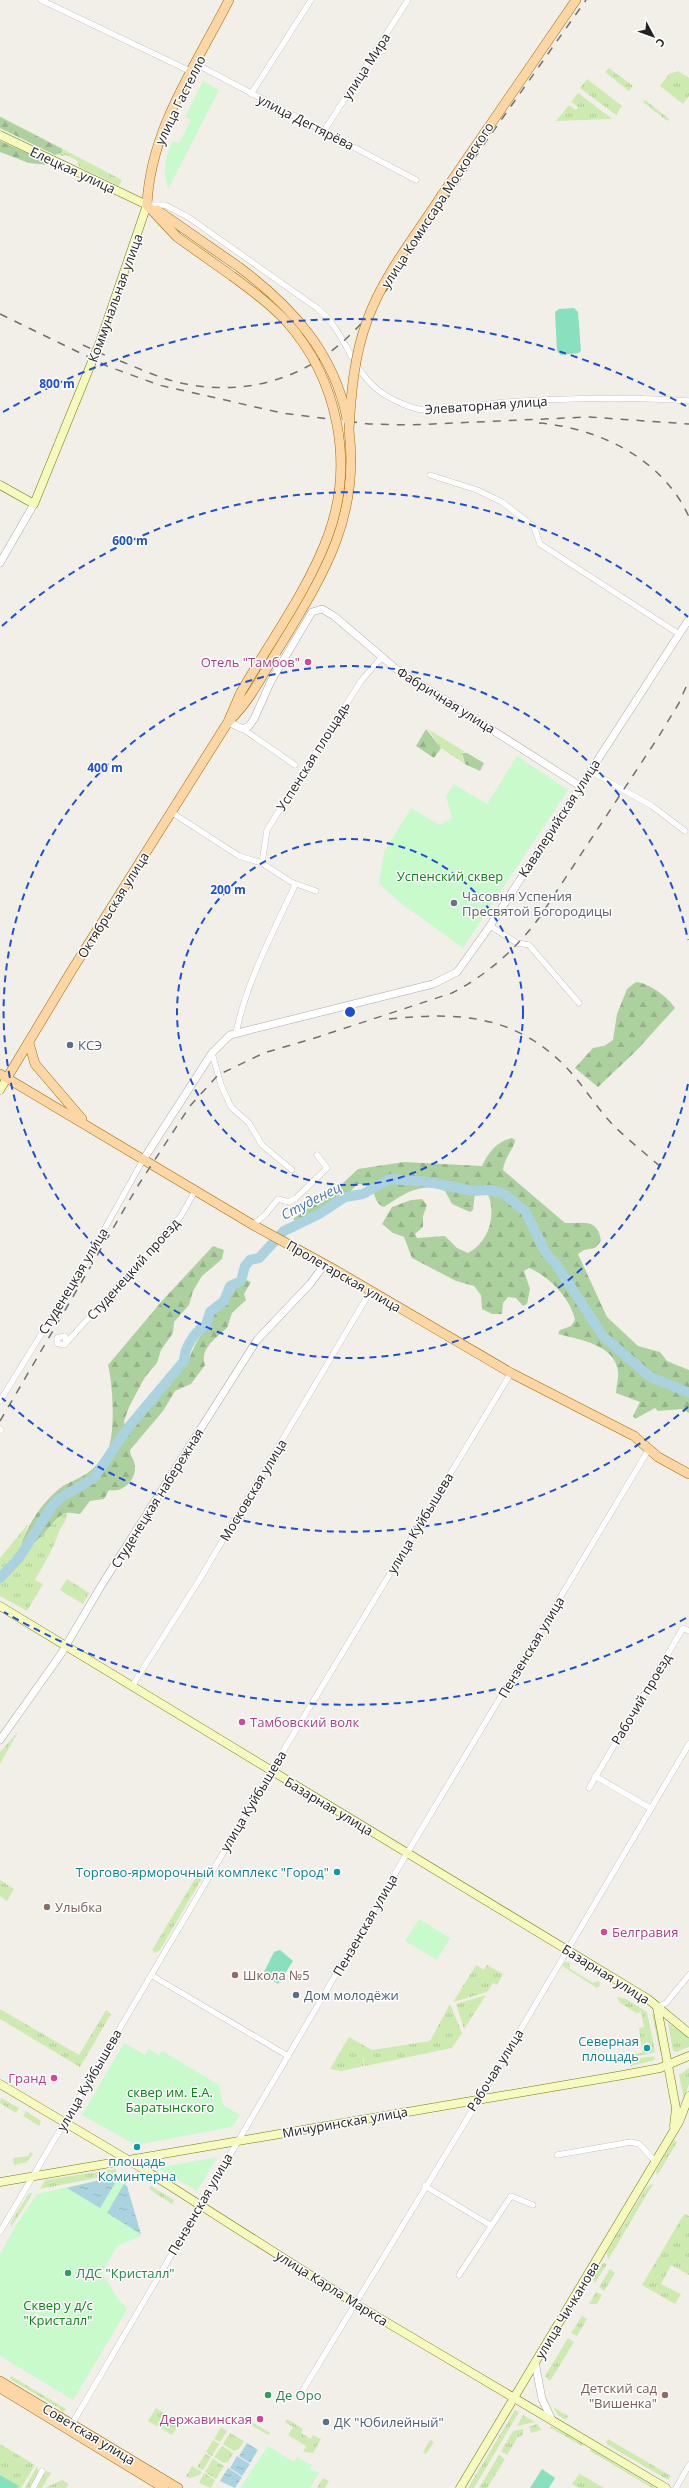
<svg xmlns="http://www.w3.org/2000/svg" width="689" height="2488" font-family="'Open Sans',sans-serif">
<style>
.grass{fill:url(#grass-tufts)}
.forest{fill:url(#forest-firs)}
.park{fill:#c8facc}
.pitch{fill:#88e0be}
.water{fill:url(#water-ripples)}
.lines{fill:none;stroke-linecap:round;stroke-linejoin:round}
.river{stroke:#aad3df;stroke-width:10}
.minor-casing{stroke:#a9a9a9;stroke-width:6}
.tertiary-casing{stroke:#a9a9a9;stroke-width:8}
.secondary-casing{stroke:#707d05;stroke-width:9}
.primary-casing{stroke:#a06b00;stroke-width:10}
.minor{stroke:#fff;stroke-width:5.5}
.tertiary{stroke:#fff;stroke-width:7}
.secondary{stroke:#f7fabf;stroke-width:8}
.primary{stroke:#fcd6a4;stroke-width:9}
.rail{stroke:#707070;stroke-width:1.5;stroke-dasharray:8 8;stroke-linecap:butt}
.primary-bridge-casing{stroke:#a06b00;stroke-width:10;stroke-linecap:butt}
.primary-bridge{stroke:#fcd6a4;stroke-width:9}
.ring{fill:none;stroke:#1d4ed8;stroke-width:2;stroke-dasharray:7 5}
.hotel-dot{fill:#d1479c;stroke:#fff;stroke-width:1.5}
.worship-dot{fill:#6b7280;stroke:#fff;stroke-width:1.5}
.service-dot{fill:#5c6f8a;stroke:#fff;stroke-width:1.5}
.culture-dot{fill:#0f9aa8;stroke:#fff;stroke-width:1.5}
.education-dot{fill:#8d6e63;stroke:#fff;stroke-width:1.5}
.leisure-dot{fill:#2e9e5b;stroke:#fff;stroke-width:1.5}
.labels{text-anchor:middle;stroke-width:3;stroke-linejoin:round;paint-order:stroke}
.street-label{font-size:13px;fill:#222;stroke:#fff}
.hotel-label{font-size:13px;fill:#b23c85;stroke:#fff;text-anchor:end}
.park-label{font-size:13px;fill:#0c8416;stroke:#fff}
.worship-label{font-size:13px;fill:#5b616d;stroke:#fff;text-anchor:start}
.service-label{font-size:13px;fill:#4e5e75;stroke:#fff;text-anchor:start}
.culture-label{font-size:13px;fill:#0d838f;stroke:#fff;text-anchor:end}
.education-label{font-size:13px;fill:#785e54;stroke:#fff;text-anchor:start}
.leisure-label{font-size:13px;fill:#27864d;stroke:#fff;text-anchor:start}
.water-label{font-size:14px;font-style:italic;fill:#4a7aab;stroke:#fff}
.centre{fill:#1d4ed8;stroke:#fff;stroke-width:2}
.ring-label{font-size:12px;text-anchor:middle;font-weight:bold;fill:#1d4ed8;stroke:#fff;stroke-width:3;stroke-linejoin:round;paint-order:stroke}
</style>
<defs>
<pattern id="grass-tufts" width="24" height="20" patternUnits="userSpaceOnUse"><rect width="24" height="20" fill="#cdebb0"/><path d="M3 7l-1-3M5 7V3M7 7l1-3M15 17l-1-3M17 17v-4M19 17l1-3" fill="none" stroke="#b0c997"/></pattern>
<pattern id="forest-firs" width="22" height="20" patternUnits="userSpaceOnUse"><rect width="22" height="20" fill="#add19e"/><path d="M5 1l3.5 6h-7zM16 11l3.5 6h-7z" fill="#95b388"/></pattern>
<pattern id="water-ripples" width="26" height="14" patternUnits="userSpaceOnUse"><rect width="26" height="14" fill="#aad3df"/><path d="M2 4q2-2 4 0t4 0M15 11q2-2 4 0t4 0" fill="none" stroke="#92b5bf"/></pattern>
</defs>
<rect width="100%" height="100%" fill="#f2efe9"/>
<g class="grass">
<polygon points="609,68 633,86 629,91 605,72"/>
<polygon points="678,71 689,78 689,96 683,104 660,86 669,74"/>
<polygon points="587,79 622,106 616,115 580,88"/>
<polygon points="578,93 611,118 612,119 556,121 569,105 576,110 578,107 571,102"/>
<polygon points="645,100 669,119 667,121 643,102"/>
<polygon points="0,116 122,180 119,186 80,167 77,163 78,161 66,155 61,156 0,128"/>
<polygon points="428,729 467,753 463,752 462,757 465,764 441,748"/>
<path d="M67,1513C67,1522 62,1524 59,1532C53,1549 44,1564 35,1580L43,1584L27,1611L0,1596V1558L28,1524L22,1542L33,1545L59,1517Z"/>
<polygon points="67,1579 89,1593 83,1604 60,1590"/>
<polygon points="18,1732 0,1764 0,1752"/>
<polygon points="198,1874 202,1878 160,1950 155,1953 152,1950"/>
<polygon points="0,1880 14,1889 7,1901 0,1896"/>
<polygon points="565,1962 570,1963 570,1969 593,1983 599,1981 600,1986 597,1988 562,1966"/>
<polygon points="476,1965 484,1970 487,1965 503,1974 497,1985 493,1983 487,1992 453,2002"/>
<polygon points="486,1995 464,2029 456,2004"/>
<polygon points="617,1997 626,1999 647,2012 655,2051 653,2053 625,2058 628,2055 642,2053 639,2028 644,2027 641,2012 636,2013 619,2002"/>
<polygon points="450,2004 462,2033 452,2048 365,2066 362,2053 364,2066 341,2071 330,2069 349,2037 372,2050 430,2041"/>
<polygon points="0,2009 79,2055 106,2010 111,2014 80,2067 0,2019"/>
<polygon points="652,2014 654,2014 662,2051 660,2052"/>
<polygon points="668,2023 689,2038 689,2047 676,2052 673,2051"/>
<polygon points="654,2056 655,2060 631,2066 625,2061"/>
<polygon points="689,2068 689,2084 684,2100 679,2075"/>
<polygon points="1,2098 19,2108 16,2113 0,2103"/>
<polygon points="26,2111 41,2121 39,2126 23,2116"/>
<polygon points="674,2140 677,2142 657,2176 656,2171"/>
<polygon points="30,2152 33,2154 27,2162 14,2165 13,2158 28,2156"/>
<polygon points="116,2169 117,2174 40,2189 45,2180"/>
<polygon points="653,2184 608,2260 607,2252 646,2188"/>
<polygon points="151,2186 174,2200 172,2204 149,2189"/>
<polygon points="29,2193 32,2193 30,2198 11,2227 11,2222"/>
<polygon points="684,2214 689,2216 689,2275 671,2265 661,2284 681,2294 675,2304 642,2285"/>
<polygon points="603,2263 607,2264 595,2283 593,2278"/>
<polygon points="610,2269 615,2273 604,2291 599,2287"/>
<polygon points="596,2292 602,2295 597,2304 589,2304"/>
<polygon points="582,2316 587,2319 577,2336 571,2333"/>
<polygon points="568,2338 574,2342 550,2381 545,2376"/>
<polygon points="11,2376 66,2409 63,2413 59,2408 10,2379"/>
<polygon points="553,2407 568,2416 566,2420 558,2415"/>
<polygon points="156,2408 180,2423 172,2435 148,2421"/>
<polygon points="515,2410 519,2412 474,2488 468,2488"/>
<polygon points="523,2415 535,2422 517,2426"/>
<polygon points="247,2419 270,2433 268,2435 246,2422"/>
<polygon points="287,2419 303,2429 301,2433 311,2439 313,2435 321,2439 313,2453 303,2452 306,2446 288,2435 293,2427 285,2422"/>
<polygon points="537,2424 542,2430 531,2433 529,2427"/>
<polygon points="551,2426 583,2444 582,2446 550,2428"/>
<polygon points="221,2427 227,2431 220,2442 214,2439"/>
<polygon points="523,2429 523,2435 518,2437 507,2455 501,2451 513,2431"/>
<polygon points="230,2433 244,2441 239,2449 234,2451 223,2444"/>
<polygon points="608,2439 671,2476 668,2480 608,2445 606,2442"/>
<polygon points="213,2440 219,2444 212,2456 206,2452"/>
<polygon points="430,2440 434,2442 426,2454 423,2452"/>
<polygon points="0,2444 35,2465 21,2488 17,2488 18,2486 0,2475"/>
<polygon points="222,2446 233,2453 228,2462 224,2463 214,2457"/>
<polygon points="591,2449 655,2488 652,2488 590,2451"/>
<polygon points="205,2454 211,2457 203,2470 197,2467"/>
<polygon points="499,2455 505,2459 487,2488 479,2488"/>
<polygon points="213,2459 224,2466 216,2479 205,2472"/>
<polygon points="37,2466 39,2473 30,2488 25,2488"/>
<polygon points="192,2466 202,2472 200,2475 190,2478 186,2476"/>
<polygon points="46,2471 51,2473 42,2488 36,2488"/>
<polygon points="204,2473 215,2480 211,2488 199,2483"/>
<polygon points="580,2473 580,2474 604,2488 579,2488 572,2484"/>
<polygon points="323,2478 329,2481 325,2488 317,2488"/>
<polygon points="62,2480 69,2484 66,2488 45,2488"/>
</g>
<g class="forest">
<polygon points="0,117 62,149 62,152 55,155 0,128"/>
<polygon points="0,141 48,162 49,165 29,163 0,152"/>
<polygon points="426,729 441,748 434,758 416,746"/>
<polygon points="462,753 467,753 484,763 480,771 465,764"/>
<path d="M636,982C649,983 668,997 675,1008L637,1050L598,1087L575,1068L593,1048L604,1046L613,1040L617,1014L627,989Z"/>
<path d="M512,1138L515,1140C515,1147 504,1158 503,1170L565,1223C581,1224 598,1217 601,1241L595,1248L584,1250L578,1254L607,1317L638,1346L660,1352L667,1361L689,1370V1413L682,1409L658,1411L655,1408L635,1419L633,1416L640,1402L616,1393C616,1386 619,1378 618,1371C614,1344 580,1340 558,1334L560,1330L571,1326L575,1320C571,1299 549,1276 529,1268L524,1271L530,1289L527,1304L523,1306L516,1298L508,1297L503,1303L502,1314H492L482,1309L481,1295L474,1286L456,1281L412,1258L404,1237L393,1233L382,1224L392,1207L411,1200L422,1199L427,1205L423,1216V1227L415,1234L417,1238L445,1236L457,1248L468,1253C491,1240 498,1211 485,1188H481L475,1192L473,1210L470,1212L452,1204L445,1191C421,1181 404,1194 384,1207C370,1202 380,1184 357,1184L340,1204L296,1221L293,1219L343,1183L358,1169L404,1162L482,1166C489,1152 496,1142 512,1138Z"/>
<path d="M213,1246L224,1250L222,1259L202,1276L193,1291L189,1305L174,1322L173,1333L161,1350L157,1363L145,1377L129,1407L124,1421L125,1428L133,1427L169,1383L186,1365L196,1343L212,1316L228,1302L235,1288L244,1279L251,1282L244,1294L246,1300L232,1313L227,1328C217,1337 199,1349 205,1365L191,1384L175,1391L163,1411L130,1450C130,1455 133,1458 134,1462C139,1476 125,1494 109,1490L104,1499L90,1501L80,1514C76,1514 71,1512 67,1513C53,1515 37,1551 23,1546L22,1542C28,1524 46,1497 63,1486C71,1481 82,1478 90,1471C96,1467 107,1454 109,1447C115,1428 113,1385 108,1365L162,1301Z"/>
</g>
<g class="park">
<path d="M203,81L219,90L168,189C163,171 164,157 173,141L179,143L191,120L185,117Z"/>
<polygon points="517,756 568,790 463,948 398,901 379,883 384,852 411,808 440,825 452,818 446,796 454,784 487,804"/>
<polygon points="419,1919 450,1938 437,1960 405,1941"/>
<polygon points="124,2043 145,2055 149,2049 159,2055 162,2051 219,2085 223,2105 240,2115 232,2127 136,2145 82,2115"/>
<polygon points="217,2157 197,2191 158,2168"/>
<path d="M112,2177L127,2186L141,2236L117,2246L101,2274C113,2284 112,2298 128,2308L73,2400L0,2356V2254L16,2225L37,2194Z"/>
<polygon points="268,2446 294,2462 297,2457 312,2465 310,2469 319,2473 310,2488 240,2488"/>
</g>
<g class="pitch">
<polygon points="574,308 578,312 581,351 578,353 561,355 557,351 555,312 559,309"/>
<polygon points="280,1950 293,1961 278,1984 263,1974 274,1952"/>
<polygon points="542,2469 555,2478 549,2488 530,2488"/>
<polygon points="0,2475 19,2486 17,2488 0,2488"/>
</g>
<g class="water">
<polygon points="112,2177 117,2180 100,2208 67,2188"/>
<polygon points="124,2184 127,2186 141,2234 107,2213"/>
<polygon points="247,2443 258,2450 250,2463 239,2456"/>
<polygon points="237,2456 250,2464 242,2476 230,2468"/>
<polygon points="228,2468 242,2477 235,2488 220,2481"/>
</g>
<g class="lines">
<path class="river" d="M0,1578L19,1558L52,1506L60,1498L94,1478L127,1429L184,1361C184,1348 195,1331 206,1325L210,1312L224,1301L230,1286L241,1281L245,1266L250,1260L259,1258L284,1231L319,1214L345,1197L363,1194L390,1179L428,1182L474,1191L489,1190L503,1193L525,1211L546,1253L556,1264L603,1336L649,1376L689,1393"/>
<g class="minor-casing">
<g id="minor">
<polyline points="41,0 192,72"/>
<polyline points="196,64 416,180"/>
<polyline points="251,94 311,0"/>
<polyline points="324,131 408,0"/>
<path d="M147,205H165L188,217L317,308C349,334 349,372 385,395C395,401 412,409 424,410C443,413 483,404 505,402C566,398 628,396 689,401"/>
<polyline points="430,475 477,490 502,502 534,527 540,544 679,634"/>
<polyline points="243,729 295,765"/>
<polyline points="590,771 652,806 685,831"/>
<polyline points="171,812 239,856 262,863 291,882 316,891"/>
<polyline points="262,863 267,830 361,681 382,657"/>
<polyline points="490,926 517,943 529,945 579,1003"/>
<path d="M236,1033C247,980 273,933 295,885"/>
<polyline points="212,1053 221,1085 231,1107 249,1123 262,1145 292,1170"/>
<polyline points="253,1225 265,1215 278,1199 289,1202 296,1198 327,1168 317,1155"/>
<polyline points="66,1343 65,1336 57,1338 57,1343 64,1345 66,1343 181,1216 195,1191"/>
<polyline points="0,1401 90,1255 143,1160"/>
<polyline points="0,1429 1,1430"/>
<polyline points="132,1686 198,1582 370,1292"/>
<polyline points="595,1776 650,1808"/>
<polyline points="589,1788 683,1628 689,1631"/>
<polyline points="151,1975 288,2056"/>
<polyline points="657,2007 666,2003 689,1975"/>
<polyline points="557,2155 631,2142 639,2144 655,2161"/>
<polyline points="425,2186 490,2225"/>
<polyline points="0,2232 276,1763 511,1373"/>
<polyline points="459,2275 511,2196 533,2205"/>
<polyline points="300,2395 495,2073 689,1744"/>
<polyline points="72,2424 403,1860 649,1449"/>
<polyline points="33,2488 42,2471"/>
<polyline points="676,2488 689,2465"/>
</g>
</g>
<g class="tertiary-casing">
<g id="tertiary">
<polyline points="0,563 34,504"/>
<polyline points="228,722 243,729 249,726 254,719 271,681 312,612 322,609 334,616 395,668 580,786"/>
<polyline points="143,1160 212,1053 230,1035 433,984 457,972 490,926 689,619"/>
<polyline points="0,1740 61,1654 101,1586 257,1340 310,1284 325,1264"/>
<polyline points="535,2362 542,2399 552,2420"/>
</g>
</g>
<g class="secondary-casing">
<g id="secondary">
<polyline points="0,135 147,205 100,342 34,504 0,485"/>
<polyline points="0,1090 7,1078"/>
<polyline points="0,1606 648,1999 689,2033"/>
<polyline points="657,2007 676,2108 674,2126"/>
<polyline points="0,2084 145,2170 354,2303 666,2488"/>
<polyline points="0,2182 623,2075 660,2068 689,2056"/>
<polyline points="460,2488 679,2122 689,2096"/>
</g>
</g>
<g class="primary-casing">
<g id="primary">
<polyline points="442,195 576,0"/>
<path d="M147,205C150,130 196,65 229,0"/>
<polyline points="147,205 177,237 232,276"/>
<polyline points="157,210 239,267"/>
<path d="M229,721C251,700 264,672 280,646C323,575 360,518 349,430"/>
<polyline points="29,1043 35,1064 82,1119"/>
<polyline points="0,1074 253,1225 337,1271 511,1373 634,1436 658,1457 689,1474"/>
<polyline points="7,1078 72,970 228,722 241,692"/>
<polyline points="0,2381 178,2488"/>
<polyline points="0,2388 164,2488"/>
</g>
</g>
<use href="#minor" class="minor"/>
<use href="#tertiary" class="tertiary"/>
<use href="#secondary" class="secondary"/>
<use href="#primary" class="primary"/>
<g class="rail">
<polyline points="0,314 107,366 159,385 282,413 369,424 410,425 589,417 689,424"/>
<polyline points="83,345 111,358"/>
<path d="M120,361C141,369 163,380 186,384C264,399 331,367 377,304L475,157L586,0"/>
<path d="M539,423C599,428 663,459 689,517"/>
<path d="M389,1019C458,1012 514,1014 566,1067C584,1086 597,1109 616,1128C631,1142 647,1155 662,1168"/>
<path d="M0,1421L139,1184L190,1106L218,1075L264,1053L318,1037L452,993C487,975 516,949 539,918L659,736L679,703L689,680"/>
</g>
<g class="primary-bridge-casing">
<g id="primary-bridge">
<path d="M239,267C291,306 334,352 347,419"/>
<path d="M232,276C251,290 270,304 286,321C338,379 355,463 328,536C308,590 270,642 241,692"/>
<path d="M349,430C351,394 354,356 367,321C383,276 416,235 442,195"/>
</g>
</g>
<use href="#primary-bridge" class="primary-bridge"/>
</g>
<g class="ring">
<circle cx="350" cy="1012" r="173"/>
<path d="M688 1084A346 346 0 1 1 688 940"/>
<path d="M688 1407A520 520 0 0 1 2 1398M2 626A520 520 0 0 1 688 617"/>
<path d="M686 1618A693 693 0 0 1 4 1612M3 412A693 693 0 0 1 686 406"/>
</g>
<g class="hotel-dot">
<circle cx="308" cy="662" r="4"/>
<circle cx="242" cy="1722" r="4"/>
<circle cx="604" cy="1932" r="4"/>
<circle cx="54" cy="2078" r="4"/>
<circle cx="260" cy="2419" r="4"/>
</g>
<circle class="worship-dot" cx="454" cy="903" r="4"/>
<g class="service-dot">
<circle cx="70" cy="1045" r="4"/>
<circle cx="296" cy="1995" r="4"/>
<circle cx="326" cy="2422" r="4"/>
</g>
<g class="culture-dot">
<circle cx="337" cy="1872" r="4"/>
<circle cx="647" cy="2048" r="4"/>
<circle cx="137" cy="2147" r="4"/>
</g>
<g class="education-dot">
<circle cx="47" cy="1907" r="4"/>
<circle cx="235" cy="1975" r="4"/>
<circle cx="665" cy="2395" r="4"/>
</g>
<g class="leisure-dot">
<circle cx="68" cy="2273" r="4"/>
<circle cx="268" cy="2395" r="4"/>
</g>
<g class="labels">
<g class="street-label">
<text transform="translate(366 66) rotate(-57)" y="5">улица Мира</text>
<text transform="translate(180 100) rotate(-64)" y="5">улица Гастелло</text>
<text transform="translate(306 122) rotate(27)" y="5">улица Дегтярёва</text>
<text transform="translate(73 170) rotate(25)" y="5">Елецкая улица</text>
<text transform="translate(437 205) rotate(-57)" y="5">улица Комиссара Московского</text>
<text transform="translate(115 298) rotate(-70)" y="5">Коммунальная улица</text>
<text transform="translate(486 405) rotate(-4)" y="5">Элеваторная улица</text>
<text transform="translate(446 700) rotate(32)" y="5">Фабричная улица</text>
<text transform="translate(313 756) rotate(-58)" y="5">Успенская площадь</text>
<text transform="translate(559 818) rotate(-57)" y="5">Кавалерийская улица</text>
<text transform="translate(113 905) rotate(-58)" y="5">Октябрьская улица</text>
<text transform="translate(133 1269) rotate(-48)" y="5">Студенецкий проезд</text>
<text transform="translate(344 1276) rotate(30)" y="5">Пролетарская улица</text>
<text transform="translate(73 1281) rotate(-59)" y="5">Студенецкая улица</text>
<text transform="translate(253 1490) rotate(-59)" y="5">Московская улица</text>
<text transform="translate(157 1498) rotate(-58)" y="5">Студенецкая набережная</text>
<text transform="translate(420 1523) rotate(-59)" y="5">улица Куйбышева</text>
<text transform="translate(531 1647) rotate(-59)" y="5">Пензенская улица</text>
<text transform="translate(641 1699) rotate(-59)" y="5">Рабочий проезд</text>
<text transform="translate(253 1801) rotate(-59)" y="5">улица Куйбышева</text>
<text transform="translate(329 1806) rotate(31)" y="5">Базарная улица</text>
<text transform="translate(365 1925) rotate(-60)" y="5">Пензенская улица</text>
<text transform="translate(606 1974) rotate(32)" y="5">Базарная улица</text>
<text transform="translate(495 2070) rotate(-58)" y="5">Рабочая улица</text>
<text transform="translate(89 2080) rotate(-60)" y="5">улица Куйбышева</text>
<text transform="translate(345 2122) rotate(-10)" y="5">Мичуринская улица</text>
<text transform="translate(200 2204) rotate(-60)" y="5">Пензенская улица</text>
<text transform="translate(332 2288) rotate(32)" y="5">улица Карла Маркса</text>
<text transform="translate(567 2310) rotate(-59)" y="5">улица Чичканова</text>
<text transform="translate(89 2434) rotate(31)" y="5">Советская улица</text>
</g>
<g class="hotel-label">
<text x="300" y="667">Отель "Тамбов"</text>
<text x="250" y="1727" text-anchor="start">Тамбовский волк</text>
<text x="612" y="1937" text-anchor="start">Белгравия</text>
<text x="46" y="2083">Гранд</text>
<text x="252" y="2424">Державинская</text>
</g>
<g class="park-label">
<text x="450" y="881">Успенский сквер</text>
<text x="170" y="2097">сквер им. Е.А.<tspan x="170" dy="15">Баратынского</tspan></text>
<text x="58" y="2310">Сквер у д/с<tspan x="58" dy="15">"Кристалл"</tspan></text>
</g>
<g class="worship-label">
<text x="462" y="901">Часовня Успения<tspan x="462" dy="15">Пресвятой Богородицы</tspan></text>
</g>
<g class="service-label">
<text x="78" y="1050">КСЭ</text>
<text x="304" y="2000">Дом молодёжи</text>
<text x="334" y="2427">ДК "Юбилейный"</text>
</g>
<g class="culture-label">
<text x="329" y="1877">Торгово-ярморочный комплекс "Город"</text>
<text x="639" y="2046">Северная<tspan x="639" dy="15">площадь</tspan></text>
<text x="137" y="2166" text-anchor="middle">площадь<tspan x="137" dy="15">Коминтерна</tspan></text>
</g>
<g class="education-label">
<text x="55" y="1912">Улыбка</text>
<text x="243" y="1980">Школа №5</text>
<text x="657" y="2393" text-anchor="end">Детский сад<tspan x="657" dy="15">"Вишенка"</tspan></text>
</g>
<g class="leisure-label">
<text x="76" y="2278">ЛДС "Кристалл"</text>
<text x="276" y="2400">Де Оро</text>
</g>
<g class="water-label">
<text transform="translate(311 1201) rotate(-27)" y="5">Студенец</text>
</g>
</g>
<circle cx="350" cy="1012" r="6" class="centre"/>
<g class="ring-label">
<text x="57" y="388">800 m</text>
<text x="130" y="545">600 m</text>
<text x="105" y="772">400 m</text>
<text x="228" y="894">200 m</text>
</g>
<g transform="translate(653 36) rotate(131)" stroke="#ffffff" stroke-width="3" paint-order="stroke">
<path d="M0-3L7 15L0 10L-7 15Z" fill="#222222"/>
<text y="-6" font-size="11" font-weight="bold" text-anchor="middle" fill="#222222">С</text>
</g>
</svg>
